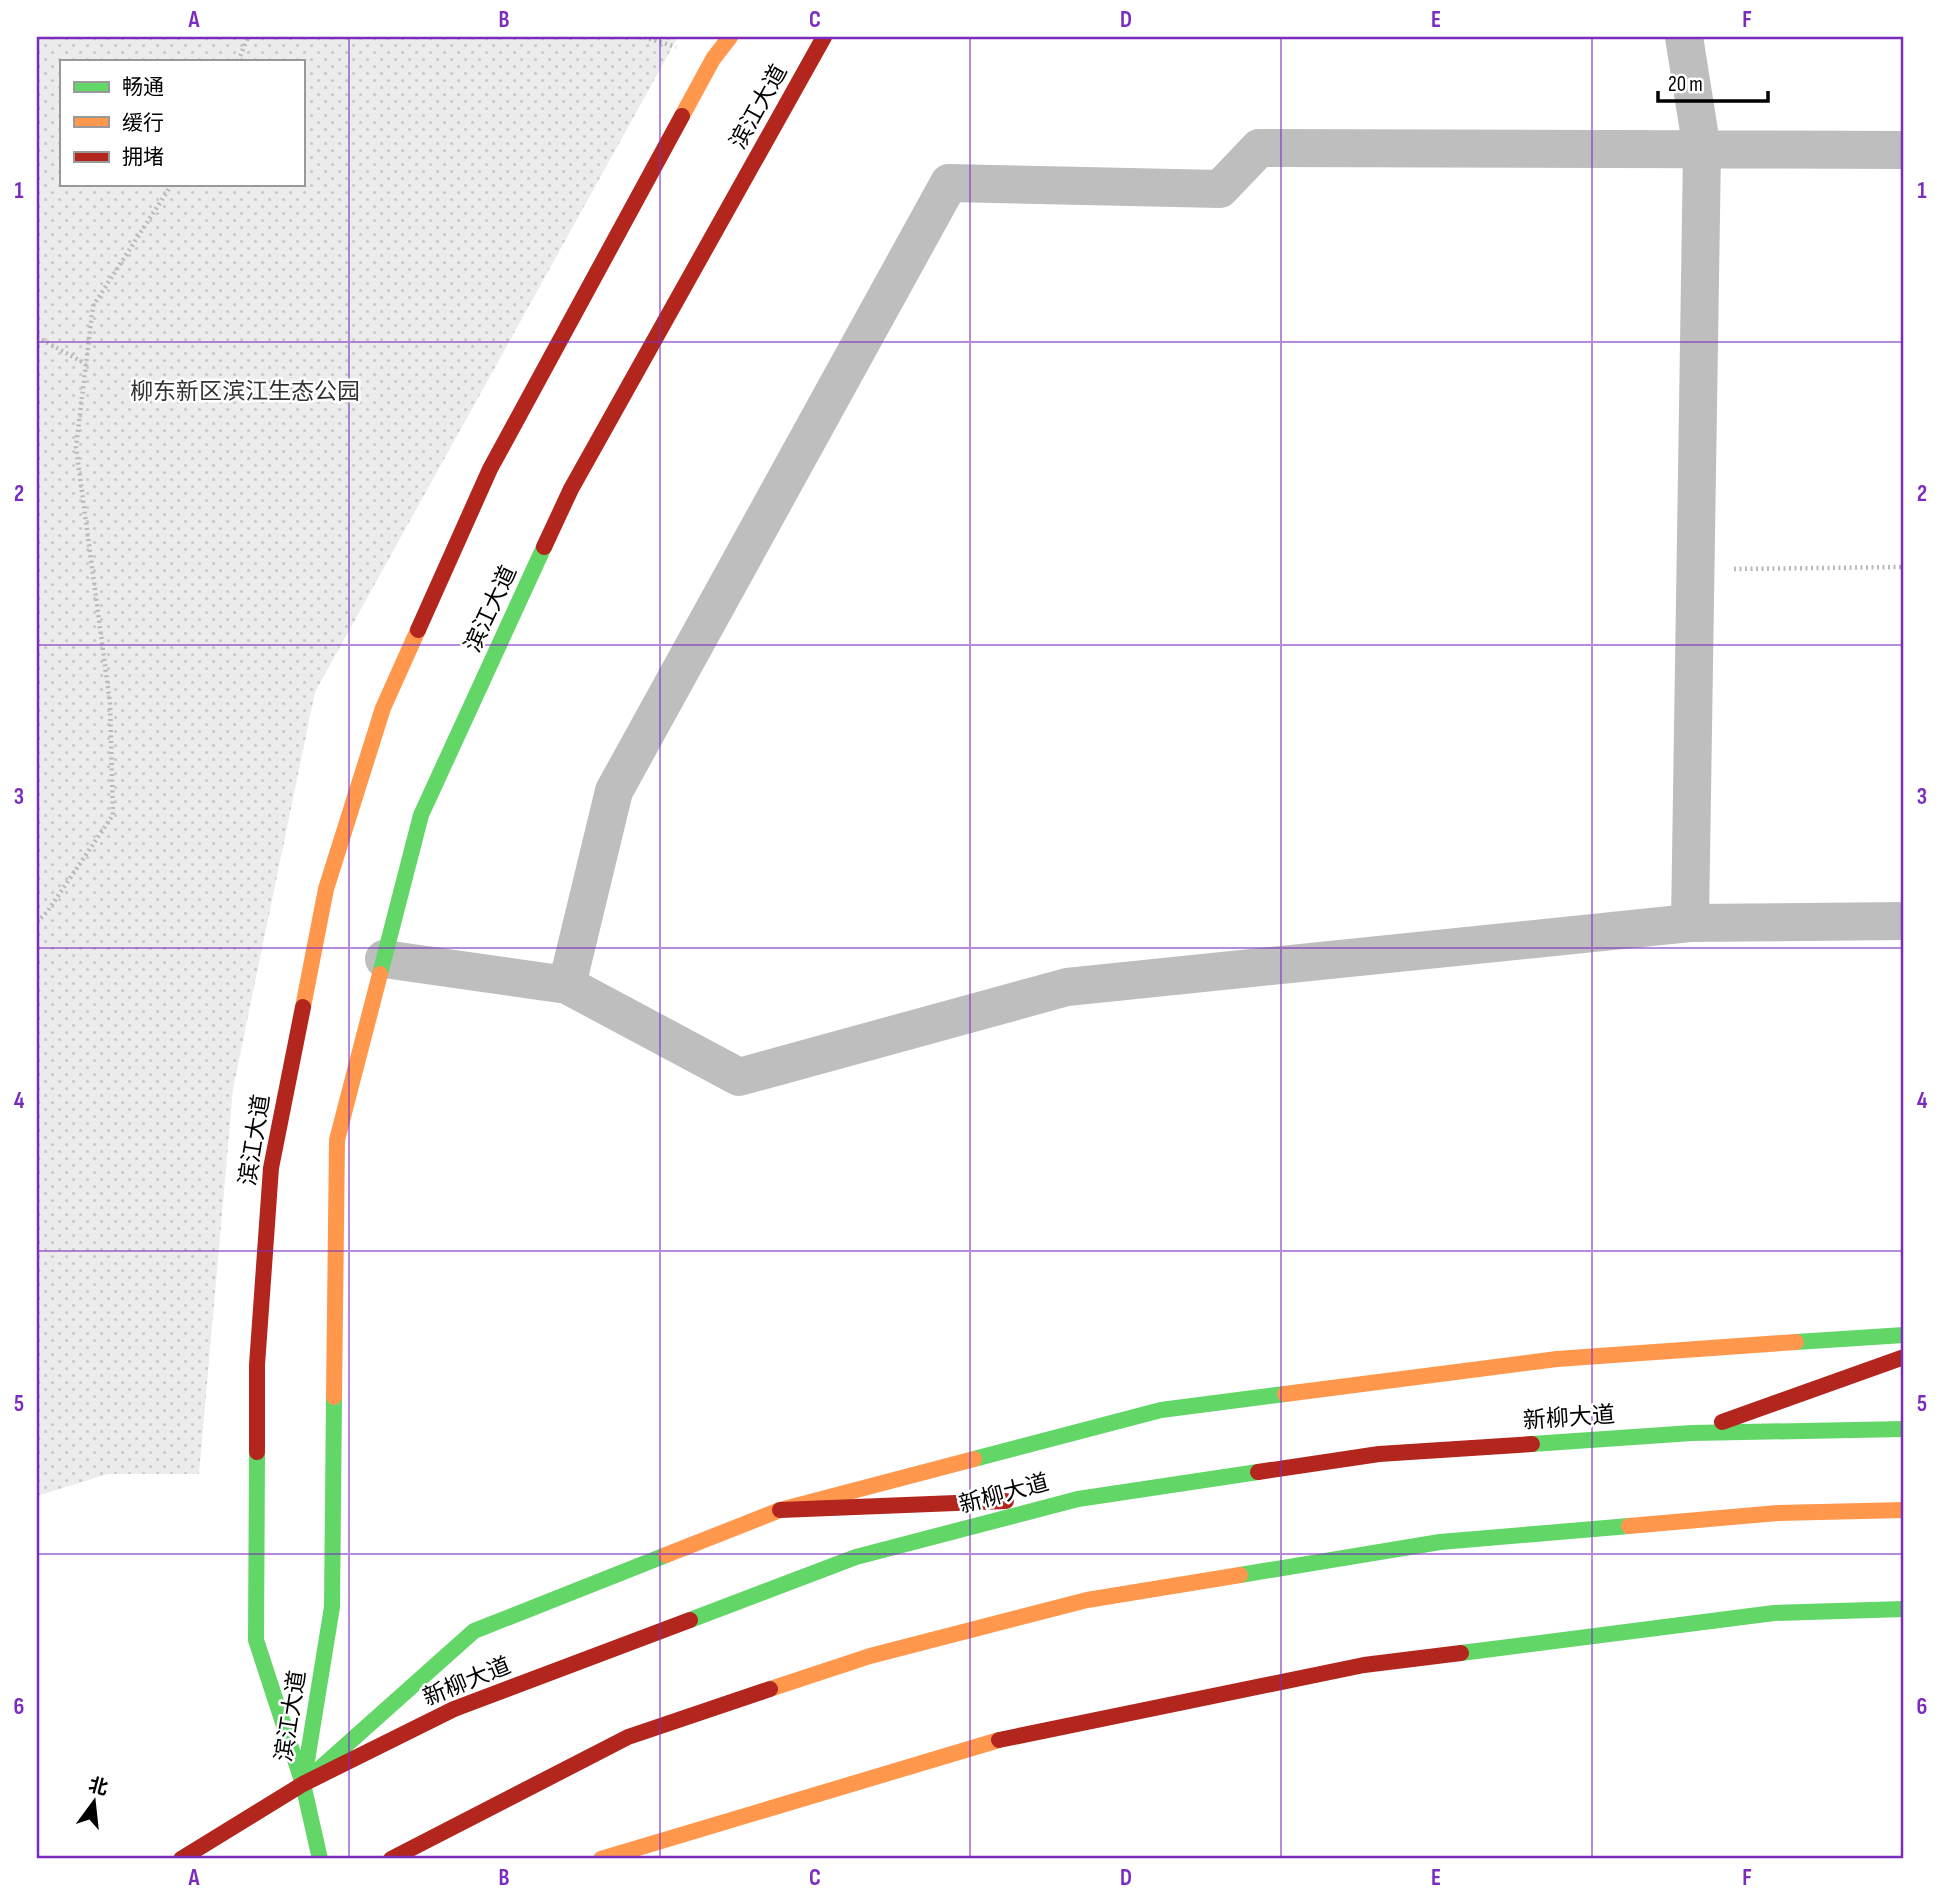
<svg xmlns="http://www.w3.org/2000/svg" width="1941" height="1896" viewBox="0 0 1941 1896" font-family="'Sofia Sans Condensed','Noto Sans SC',sans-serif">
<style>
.park{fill:url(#park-dots);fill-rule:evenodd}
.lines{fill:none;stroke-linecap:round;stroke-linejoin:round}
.path{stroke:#b9b9b9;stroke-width:4.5;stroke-dasharray:2 3.5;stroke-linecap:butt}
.street{stroke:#bebebe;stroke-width:38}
.fast{stroke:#63d668;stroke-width:16}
.slow{stroke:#ff974d;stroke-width:16}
.jam{stroke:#b3261e;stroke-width:16}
.grid{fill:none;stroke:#7b2cbf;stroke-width:2;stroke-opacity:0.55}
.labels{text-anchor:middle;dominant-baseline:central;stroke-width:5;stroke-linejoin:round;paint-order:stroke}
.street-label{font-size:23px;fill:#000;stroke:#fff}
.park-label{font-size:23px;fill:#333;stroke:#fff}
.neatline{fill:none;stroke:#7b2cbf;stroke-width:2.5}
.grid-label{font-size:23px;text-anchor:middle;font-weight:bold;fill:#7b2cbf}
</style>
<defs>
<pattern id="park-dots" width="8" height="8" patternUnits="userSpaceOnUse" patternTransform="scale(1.75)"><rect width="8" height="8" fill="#ececec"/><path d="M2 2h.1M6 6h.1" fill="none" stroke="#c9c9c9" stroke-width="1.8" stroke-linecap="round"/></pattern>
</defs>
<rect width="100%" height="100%" fill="#fff"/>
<path class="park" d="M37,37H678L315,692L233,1089L199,1474H108L37,1496ZM61,61H303V184H61Z"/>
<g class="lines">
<path class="path" d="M644,37L676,47
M238,61L248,37
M37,337L86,364
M1734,569L1904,567
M37,922L47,912L113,815L110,703L76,447L93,306L172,184"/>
<path class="street" d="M1684,37L1702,150L1690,923
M384,959L567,985L739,1077L1067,987L1690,923L1904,921
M567,985L614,791L949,183L1220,189L1259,148L1904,150"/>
<path class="fast" d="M380,974L421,815L544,547
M1796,1342L1904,1335
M1532,1444L1692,1433L1904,1429
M257,1452L256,1640L303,1784L320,1859
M974,1459L1161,1410L1285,1394
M1240,1575L1440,1542L1629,1526
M690,1620L856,1557L1078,1499L1258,1472
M1461,1653L1774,1613L1904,1609
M317,1771L474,1631L666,1555
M304,1779L332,1607L334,1397"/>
<path class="slow" d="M682,116L713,59L730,37
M303,1007L326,889L383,708L418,630
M1285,1394L1557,1359L1796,1342
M334,1397L337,1140L380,974
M1629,1526L1778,1513L1904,1510
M666,1555L780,1510L974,1459
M770,1689L870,1656L1087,1600L1240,1575
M601,1859L999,1740"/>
<path class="jam" d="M544,547L571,489L824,37
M418,630L490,469L682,116
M1722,1422L1904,1357
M257,1452V1365L271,1168L303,1007
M1258,1472L1379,1454L1532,1444
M780,1510L1006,1501
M999,1740L1364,1665L1461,1653
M181,1859L303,1784L454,1709L690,1620
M391,1859L628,1737L770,1689"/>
</g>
<path class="grid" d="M349,37V1859M660,37V1859M970,37V1859M1281,37V1859M1592,37V1859M37,342H1904M37,645H1904M37,948H1904M37,1251H1904M37,1554H1904"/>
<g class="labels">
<g class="street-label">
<text transform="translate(759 107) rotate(-61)">滨江大道</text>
<text transform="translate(491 609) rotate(-65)">滨江大道</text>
<text transform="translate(255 1140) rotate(-81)">滨江大道</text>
<text transform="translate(1569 1418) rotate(-4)">新柳大道</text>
<text transform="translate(1004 1494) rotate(-15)">新柳大道</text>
<text transform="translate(467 1682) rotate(-22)">新柳大道</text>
<text transform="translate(291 1716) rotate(-81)">滨江大道</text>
</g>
<g class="park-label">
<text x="245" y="392">柳东新区滨江生态公园</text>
</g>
</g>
<rect width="1941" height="1896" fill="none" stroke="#ffffff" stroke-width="77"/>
<rect x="60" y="60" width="245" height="126" fill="#ffffff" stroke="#999999" stroke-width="2"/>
<rect x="74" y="82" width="35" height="10" fill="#63d668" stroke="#999999" stroke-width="2"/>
<text x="122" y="94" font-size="21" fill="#000000">畅通</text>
<rect x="74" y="117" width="35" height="10" fill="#ff974d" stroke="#999999" stroke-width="2"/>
<text x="122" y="130" font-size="21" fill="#000000">缓行</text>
<rect x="74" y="152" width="35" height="10" fill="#b3261e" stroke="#999999" stroke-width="2"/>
<text x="122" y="164" font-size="21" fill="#000000">拥堵</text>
<g transform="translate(94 1802) rotate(15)" stroke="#ffffff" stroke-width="5" paint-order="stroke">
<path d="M0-5L12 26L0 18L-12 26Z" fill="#000000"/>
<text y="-10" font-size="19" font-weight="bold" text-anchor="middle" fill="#000000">北</text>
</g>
<path d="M1658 91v10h110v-10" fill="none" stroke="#000000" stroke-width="3.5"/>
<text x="1668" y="91" font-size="21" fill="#000000" stroke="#ffffff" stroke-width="5" paint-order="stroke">20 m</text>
<rect x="38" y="38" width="1864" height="1819" class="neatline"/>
<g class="grid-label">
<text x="194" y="27">A</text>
<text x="504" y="27">B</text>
<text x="815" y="27">C</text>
<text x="1126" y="27">D</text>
<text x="1436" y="27">E</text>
<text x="1747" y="27">F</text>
<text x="19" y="198">1</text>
<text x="1922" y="198">1</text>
<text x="19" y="501">2</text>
<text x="1922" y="501">2</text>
<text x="19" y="804">3</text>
<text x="1922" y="804">3</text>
<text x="19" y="1108">4</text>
<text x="1922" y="1108">4</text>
<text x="19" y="1411">5</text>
<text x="1922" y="1411">5</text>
<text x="19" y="1714">6</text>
<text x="1922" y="1714">6</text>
<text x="194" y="1885">A</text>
<text x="504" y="1885">B</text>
<text x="815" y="1885">C</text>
<text x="1126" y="1885">D</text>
<text x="1436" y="1885">E</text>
<text x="1747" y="1885">F</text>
</g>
</svg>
